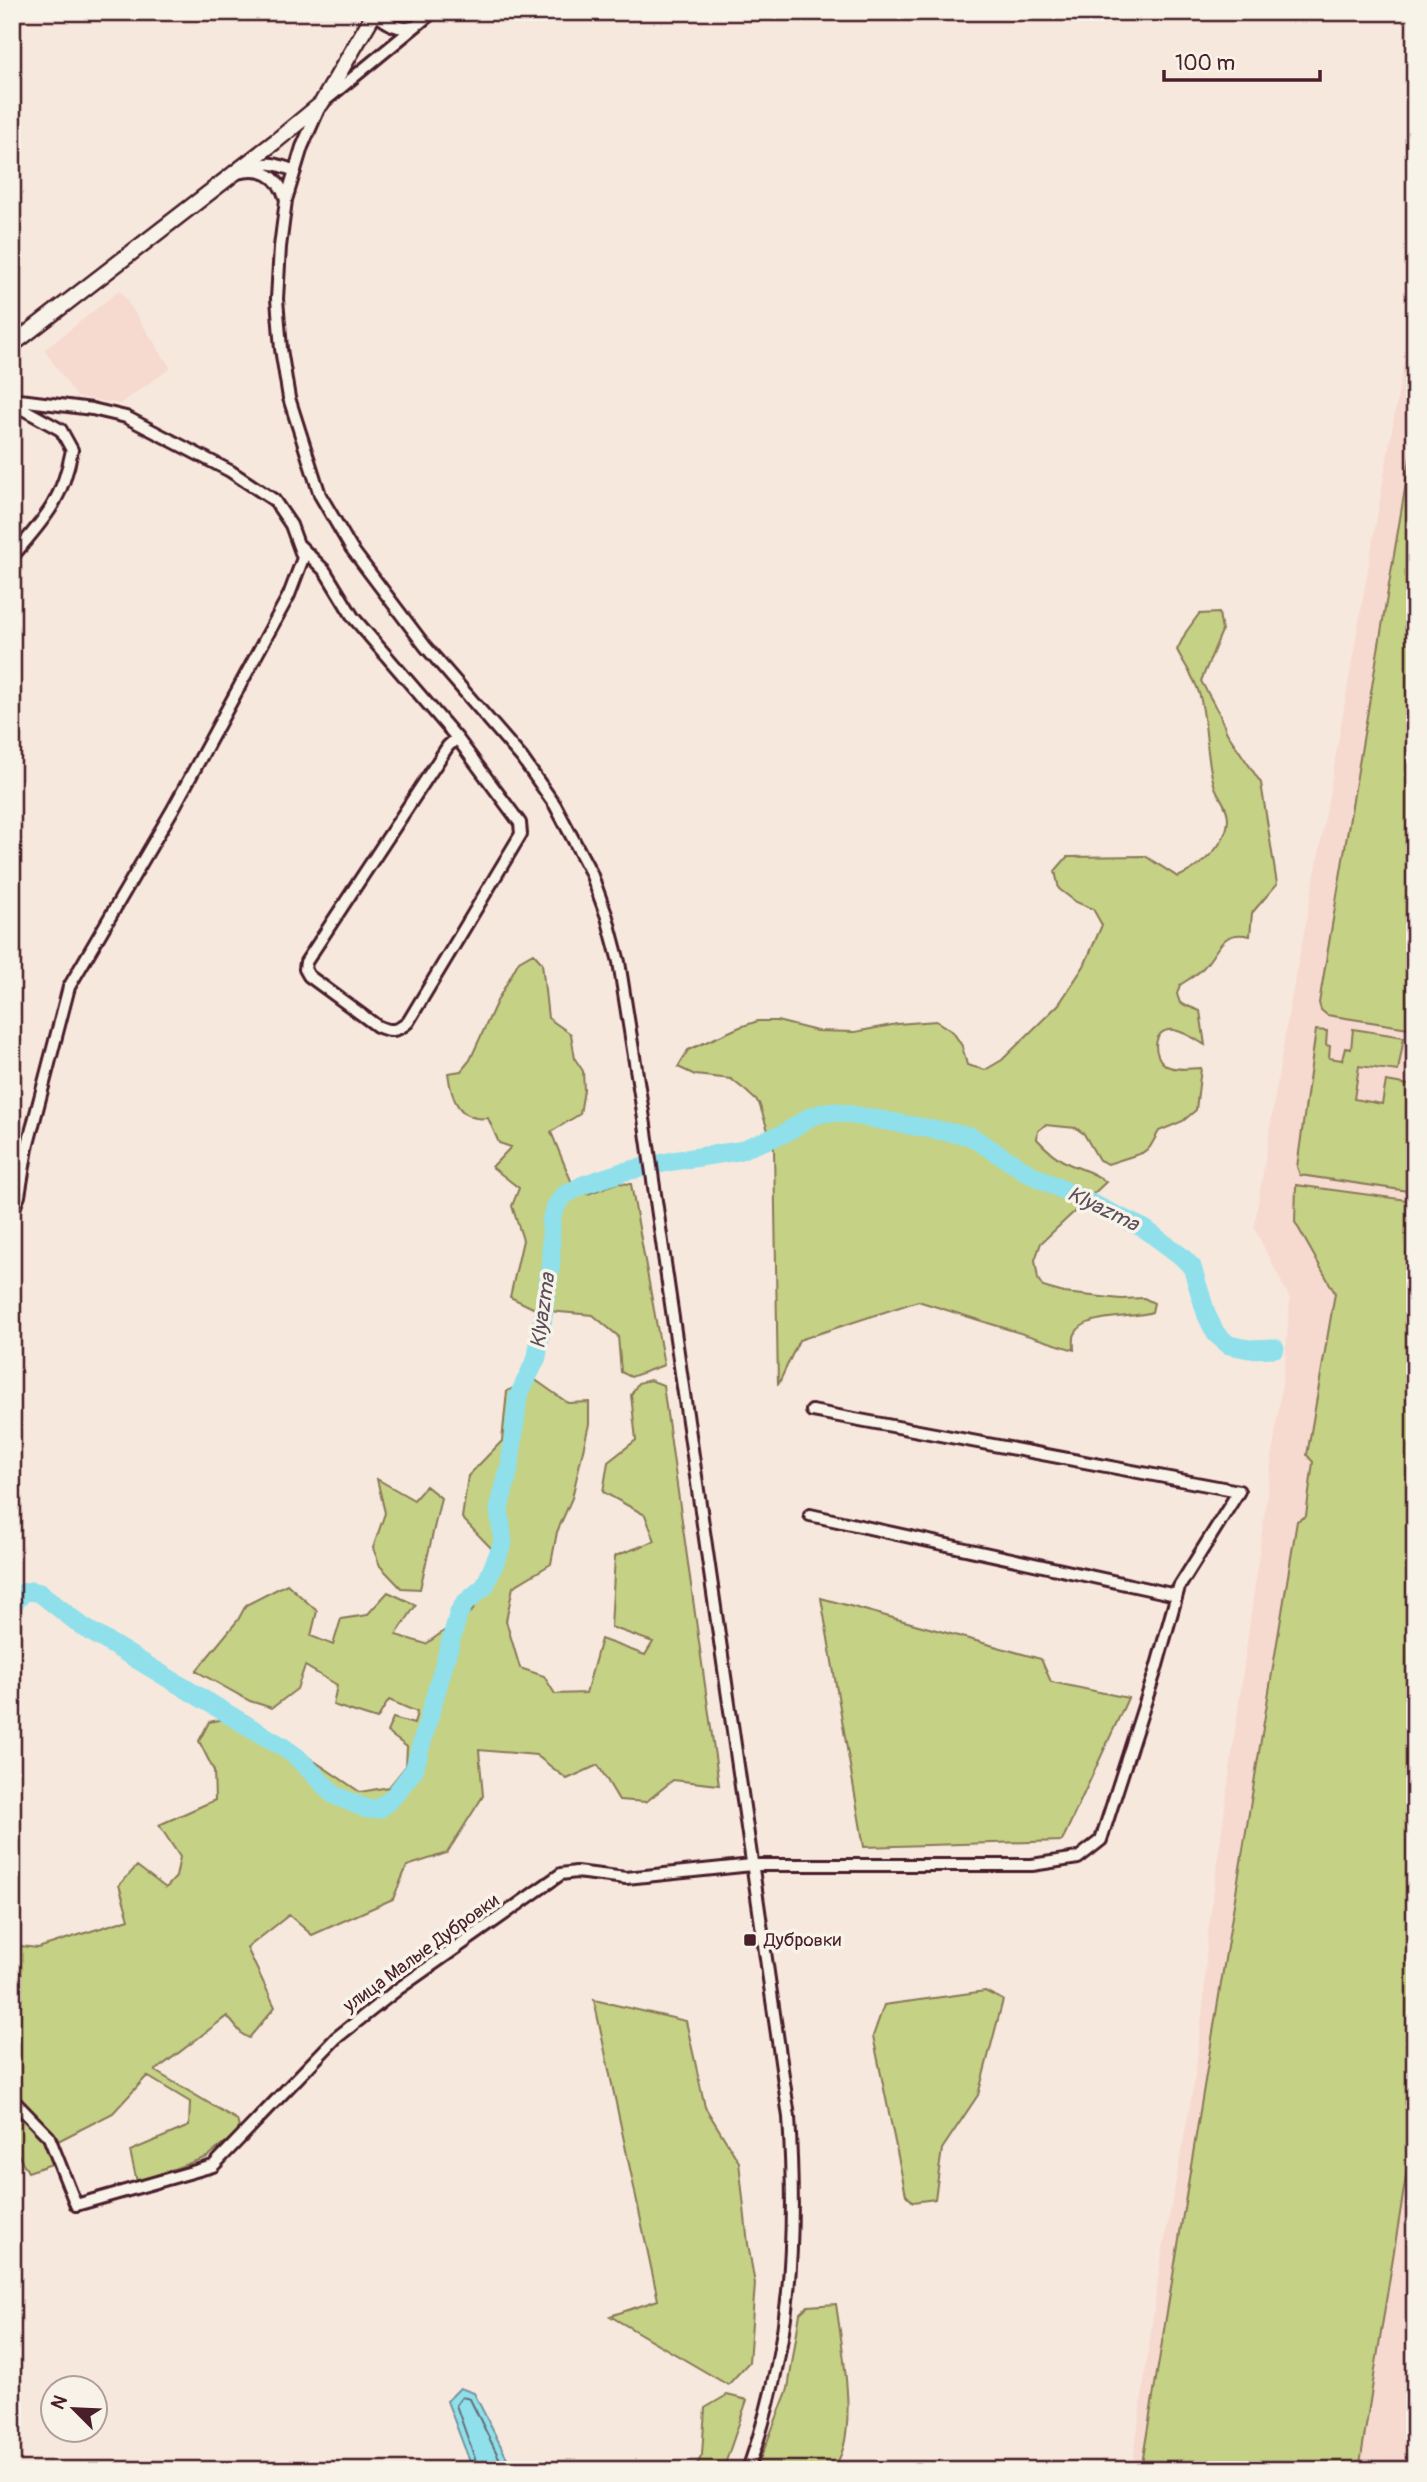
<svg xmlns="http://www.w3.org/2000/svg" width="1427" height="2482" viewBox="0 0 1427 2482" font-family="Pangolin,sans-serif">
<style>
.built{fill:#f6dad0}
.green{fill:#c5d185;stroke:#887858;stroke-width:2}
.water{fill:#8fe0ea;stroke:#73939e;stroke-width:2}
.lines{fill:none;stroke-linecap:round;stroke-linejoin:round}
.shore{stroke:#666c77;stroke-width:2}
.river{stroke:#8fe0ea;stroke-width:19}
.street-casing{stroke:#4a1f2b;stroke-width:16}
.secondary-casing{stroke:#4a1f2b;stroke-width:19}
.street{stroke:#f7f3e8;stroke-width:10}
.secondary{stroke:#f7f3e8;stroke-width:14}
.poi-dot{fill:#4a1f2b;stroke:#f7f3e8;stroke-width:2.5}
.labels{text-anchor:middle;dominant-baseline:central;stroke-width:7;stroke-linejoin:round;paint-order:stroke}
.poi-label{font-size:19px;fill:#4a1f2b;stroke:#f7f3e8;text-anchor:start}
.street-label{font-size:19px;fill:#4a1f2b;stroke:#f7f3e8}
.water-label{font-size:21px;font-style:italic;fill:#5b4f5b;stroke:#f7f3e8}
</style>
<rect width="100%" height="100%" fill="#f7e8dd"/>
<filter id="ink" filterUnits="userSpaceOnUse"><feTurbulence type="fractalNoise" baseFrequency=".0143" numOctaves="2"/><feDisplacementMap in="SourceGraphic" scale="14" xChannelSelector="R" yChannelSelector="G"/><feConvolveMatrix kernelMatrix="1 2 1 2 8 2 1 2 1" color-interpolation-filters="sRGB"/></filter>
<g filter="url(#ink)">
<path class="built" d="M120,290L171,368L120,404L77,397L44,350Z
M1415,318V2470H1132L1160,2265L1194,2083L1204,1997L1207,1940L1285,1360L1290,1299L1254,1228L1287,1021L1318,858L1408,337Z"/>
<path class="green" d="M1415,429V1029L1327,1015L1321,1010L1319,1003Z
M1219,613L1222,631L1201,681L1219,713L1227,733L1261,783L1277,884L1252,913L1250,936C1221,929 1219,951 1203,968C1197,975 1187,980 1180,985L1177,994L1180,1003L1200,1011L1205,1045C1195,1039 1185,1032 1174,1030C1152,1027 1151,1057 1167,1066C1177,1071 1190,1068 1201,1068L1196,1110L1183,1121L1159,1131L1150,1147L1142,1153L1108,1164L1099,1160L1084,1134L1076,1128L1045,1125L1038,1131L1037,1139C1046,1149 1056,1158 1069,1164C1083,1170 1094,1172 1106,1182L1041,1243L1035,1260L1038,1279L1043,1287L1064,1293L1121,1299L1144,1298L1154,1303L1152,1312C1134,1319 1084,1313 1075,1334C1073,1338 1074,1345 1074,1350L918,1301L799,1340L778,1385L774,1149L759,1103L746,1091L731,1079L695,1075L678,1067L688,1050L740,1027L758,1021H777L817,1031L855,1032L897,1024L936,1021L953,1032L962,1046L967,1065L985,1070L1002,1060L1059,1004L1084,966L1102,925L1093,909L1076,902L1059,889L1055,871L1067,857L1145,856L1178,877C1200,867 1227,846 1228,819C1228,805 1217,796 1214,784C1205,755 1208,722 1199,693C1195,679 1184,664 1177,650L1186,632L1199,614Z
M533,953L542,963L548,1018L571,1034L575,1059L583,1071L584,1090L580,1114L551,1132L574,1188L588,1194L617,1183L631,1184L664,1365L631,1377L621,1372L618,1336L593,1315L537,1310L510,1297L523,1240L512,1206L519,1188L492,1167L511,1147L499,1143L488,1118C459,1122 451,1098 448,1073L461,1071L470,1060L497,1001L519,961Z
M1353,1029L1404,1037L1398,1071L1359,1066L1354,1099L1382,1104L1386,1081L1415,1086V1192L1300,1175L1297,1167L1316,1030L1327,1031L1326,1045L1330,1046L1329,1058L1342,1060L1345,1048L1351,1049Z
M1296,1185L1415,1201V2120L1359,2470H1141L1297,1521L1306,1516L1313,1462L1307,1455L1335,1293L1295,1222Z
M534,1379L568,1403L589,1402V1424L572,1498L557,1532L551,1564L513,1587L506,1621L520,1668L544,1676L555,1694L586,1693L601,1639L645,1655L653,1642L611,1627L615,1556L655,1541L645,1515L603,1492L608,1462L636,1440L631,1395L638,1383L650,1380L663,1385L719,1785L673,1780L646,1802L619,1800L598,1765L567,1779L536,1755L479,1750L483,1796L447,1853L407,1866L393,1899L312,1935L289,1915L247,1948L275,2007L249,2038L242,2034L227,2016L155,2071L237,2120L240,2131L207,2157L137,2182L130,2151L189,2126L190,2102L147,2076L113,2113L58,2141L52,2164L28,2172L12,2144V1945L38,1948L129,1919L119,1885L137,1866L166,1888L176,1877L180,1857L159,1825L215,1800L214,1771L199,1741L209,1722L246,1715L360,1792L389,1787L406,1766L407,1747L387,1732L393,1718L414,1724L417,1712L389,1700L377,1719L333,1705L337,1685L305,1666L297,1689L272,1708L250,1701L196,1671L238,1620L246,1605L287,1584L317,1611L311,1636L333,1645L341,1619L367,1615L388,1592L416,1605L396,1635L426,1644L473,1610L494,1551L462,1518L468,1476L502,1441L507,1391Z
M377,1479L414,1500L426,1486L441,1498L420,1589L401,1588L380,1566L373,1548L385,1513Z
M821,1598L1041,1659L1051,1682L1128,1698L1062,1841L864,1847Z
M985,1991L1003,2000L978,2095L942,2149L935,2199L913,2202L906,2195L873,2036L884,2005Z
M594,2000L686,2021L705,2107L739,2162L748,2244L755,2284L749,2362L728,2385L610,2316L658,2300Z
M836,2304C841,2342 862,2442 831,2470H756L788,2389L800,2313L808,2306Z
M727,2395L747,2400L723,2470H694L702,2455L705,2408Z"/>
<path class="water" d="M460,2388L474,2393L513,2470H473L447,2401Z"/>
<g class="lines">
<path class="shore" d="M479,2470L456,2405L462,2397L470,2399L505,2470"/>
<path class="river" d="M12,1605L23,1593L31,1591L40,1593L83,1627L283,1747L297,1757L334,1795L367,1809H379L394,1796L414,1770L459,1612L465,1603L485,1586L503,1543L499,1509L510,1465L518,1397L537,1357L551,1263V1220L556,1206L563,1196L583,1185L622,1172L673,1161L738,1151L785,1133L808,1118L822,1113L836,1112L970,1136L1030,1174L1145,1229L1181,1256L1192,1267L1207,1316L1216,1334L1229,1345L1249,1349L1275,1348"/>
<g class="street-casing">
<path id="street" d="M433,12L321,104L302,147L286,200L280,247L277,299L281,349L289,398L320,495L351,548L425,646L522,758L555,805L591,873L607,917L619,962L645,1125L789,2117C797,2245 791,2347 748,2470
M374,13C386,22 398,31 412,27
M251,169C269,160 277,164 295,171
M237,173C261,167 278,174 286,200
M12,399L92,409L126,417L230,471L274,500L291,525L303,558L289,595L173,809L69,987L27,1148L19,1196L12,1213
M12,403L61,430L72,450C62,502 45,518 12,557
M300,546L325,571L353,617L457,738L520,823L521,834L408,1022C397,1032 390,1032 377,1026L309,976L305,969L306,962L448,746L457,738
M810,1515L1176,1595
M12,2099L49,2137L76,2205L213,2166L336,2038L398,1989L561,1874L576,1872L626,1878L752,1865H1032L1078,1858L1101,1840L1156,1669L1179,1587L1239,1491L812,1411"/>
</g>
<g class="secondary-casing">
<path id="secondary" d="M12,345L276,141L321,104L375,12"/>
</g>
<use href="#street" class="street"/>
<use href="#secondary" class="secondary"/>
</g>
</g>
<rect class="poi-dot" x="743" y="1933" width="14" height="14" rx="3.5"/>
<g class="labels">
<g class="poi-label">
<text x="764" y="1940">Дубровки</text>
</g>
<g class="street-label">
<text transform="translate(421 1953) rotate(-36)">улица Малые Дубровки</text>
</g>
<g class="water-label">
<text transform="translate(1103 1209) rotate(26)">Klyazma</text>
<text transform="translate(543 1311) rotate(-82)">Klyazma</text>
</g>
</g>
<rect width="1427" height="2482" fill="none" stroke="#f7f3e8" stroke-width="42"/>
<rect x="21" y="21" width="1385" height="2440" fill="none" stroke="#4a1f2b" stroke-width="2.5" filter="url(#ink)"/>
<g transform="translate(74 2409) rotate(294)"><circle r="33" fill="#f7f3e8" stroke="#b29e9c" stroke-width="2"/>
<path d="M0-5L12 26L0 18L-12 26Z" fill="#4a1f2b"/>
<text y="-10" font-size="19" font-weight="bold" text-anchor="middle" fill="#4a1f2b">N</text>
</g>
<path d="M1164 70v10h156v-10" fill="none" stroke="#4a1f2b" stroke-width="3.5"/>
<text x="1175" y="70" font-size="21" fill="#4a1f2b" stroke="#f7f3e8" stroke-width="5" paint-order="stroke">100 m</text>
</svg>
